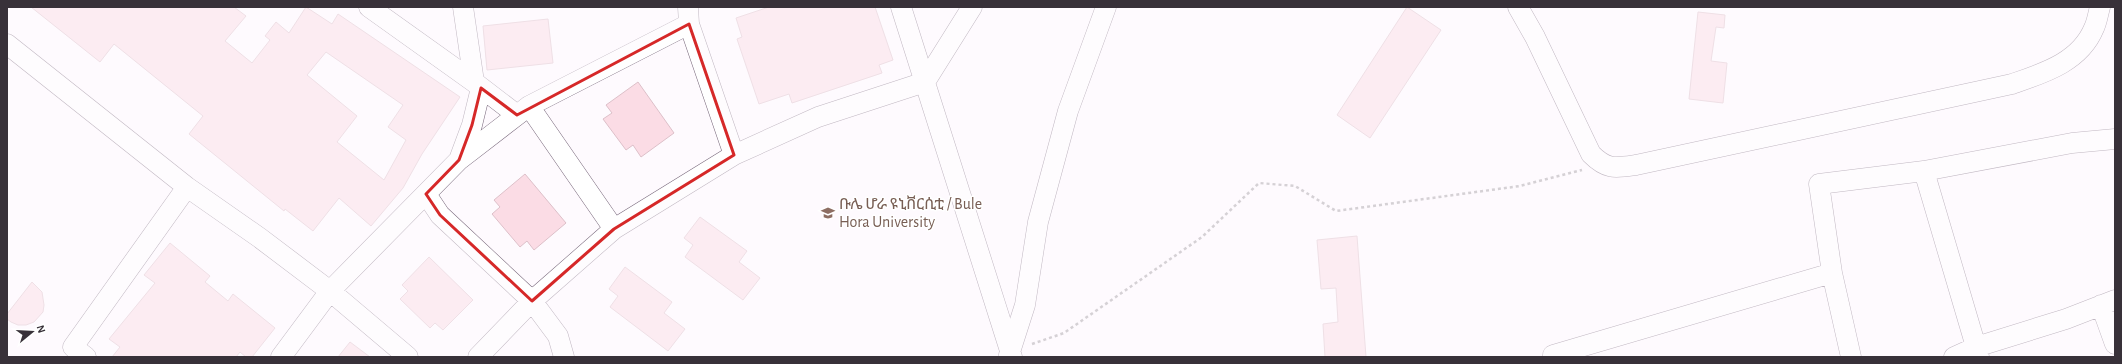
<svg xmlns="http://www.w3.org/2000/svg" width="2122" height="364" viewBox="0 0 2122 364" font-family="'Alegreya Sans','Noto Sans Ethiopic',sans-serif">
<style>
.building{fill:#fbdce5;stroke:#ddc0c9;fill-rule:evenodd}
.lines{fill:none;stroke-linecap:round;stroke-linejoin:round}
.minor-casing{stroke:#78687b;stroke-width:21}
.path{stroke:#a59fa5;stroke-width:2.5;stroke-dasharray:3 3;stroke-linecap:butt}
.minor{stroke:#fff;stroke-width:20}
.marked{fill:none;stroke:#d62828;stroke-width:3;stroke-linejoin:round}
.labels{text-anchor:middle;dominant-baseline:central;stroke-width:3;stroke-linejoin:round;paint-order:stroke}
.education-label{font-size:16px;fill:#785e54;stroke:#fff;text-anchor:start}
</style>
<rect width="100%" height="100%" fill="#fefafe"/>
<path class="building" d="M31,7H234L246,16L225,41L252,63L270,40L265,36L276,22L289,33L306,7L332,24L338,14L460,97L422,154L403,188L371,226L339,198L313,231L285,209L284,211L189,134L203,116L114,44L100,62ZM326,52L403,105L388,127L406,140L384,180L337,142L357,116L307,75Z
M769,7H875L893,60L879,65L882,73L792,103L789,94L759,104L737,39L742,37L736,18Z
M1407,7L1441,30L1370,138L1337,115Z
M1698,12L1725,15L1724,28L1716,27L1711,61L1727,63L1723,103L1689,99Z
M548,19L553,63L487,70L483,26Z
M638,82L674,133L641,157L633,145L626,150L603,119L612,113L606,105Z
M525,174L566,223L534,250L527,241L520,247L492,214L500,207L494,200Z
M700,217L747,251L739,262L760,278L743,300L685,257L693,245L684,238Z
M1357,236L1366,357H1325L1323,324L1338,322L1336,288L1321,289L1317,240Z
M170,243L210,276L205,282L228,301L233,294L275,328L252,357H246L240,352L236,357H112L120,347L109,339L155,283L144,275Z
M429,257L473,300L443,330L435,323L430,328L400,299L408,291L402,285Z
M625,267L672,302L664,313L685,329L668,351L610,307L618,296L609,289Z
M32,282L42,292L44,305L43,312L34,322L26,325H18L11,322L7,319V314Z
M350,342L370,357H338Z"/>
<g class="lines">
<g class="minor-casing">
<path id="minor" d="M369,7L474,82
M463,7L474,82L517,115
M688,7L689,24L734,155
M901,7L1012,357
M1518,7L1535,37L1591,154C1607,170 1615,168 1636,165L2012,84C2044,73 2080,62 2094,28C2097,22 2098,14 2100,7
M7,44L187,187L260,238L330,291L408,357
M529,106L614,229
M459,160L472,125L481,88
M1924,171L1979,357
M426,194L440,215L532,301L558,336L564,357
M1832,273L1819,184L1924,171L2072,143L2115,139
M2101,305L2115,344
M1009,355L1025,305L1038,222L1068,111L1106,7
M86,357L73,347L187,187
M281,357L330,291L459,160L529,106L689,24
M478,357L532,301L614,229L734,155L818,117L925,82L972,7
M1553,357V355L1832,273L1851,357
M1954,357L1976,347L2066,319L2115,300"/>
</g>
<path class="path" d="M1032,344L1064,333L1202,237L1259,183L1295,186L1336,211L1520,186L1582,170"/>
<use href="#minor" class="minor"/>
</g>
<path d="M0 0H2122V364H0ZM689,24L734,155L614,229L532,301L440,215L426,194L459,160L472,125L481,88L517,115Z" fill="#fefafe" fill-opacity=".55" fill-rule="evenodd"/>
<path class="marked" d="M689,24L734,155L614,229L532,301L440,215L426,194L459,160L472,125L481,88L517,115Z"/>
<defs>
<g id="university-bare" transform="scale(1.08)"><path d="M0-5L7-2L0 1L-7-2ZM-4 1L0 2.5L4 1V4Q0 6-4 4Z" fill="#8d6e63" stroke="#fff" stroke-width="2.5" paint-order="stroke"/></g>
</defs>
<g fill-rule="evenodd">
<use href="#university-bare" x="828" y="213"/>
</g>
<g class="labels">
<g class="education-label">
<text x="839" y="204">ቡሌ ሆራ ዩኒቨርሲቲ / Bule<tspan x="839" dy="18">Hora University</tspan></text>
</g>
</g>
<rect width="2122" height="364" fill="none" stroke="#383139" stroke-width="16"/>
<g transform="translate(32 332) rotate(72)" stroke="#ffffff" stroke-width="3" paint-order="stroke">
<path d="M0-3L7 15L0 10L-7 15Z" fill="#383139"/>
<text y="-6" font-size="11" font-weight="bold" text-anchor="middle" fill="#383139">N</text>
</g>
</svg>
